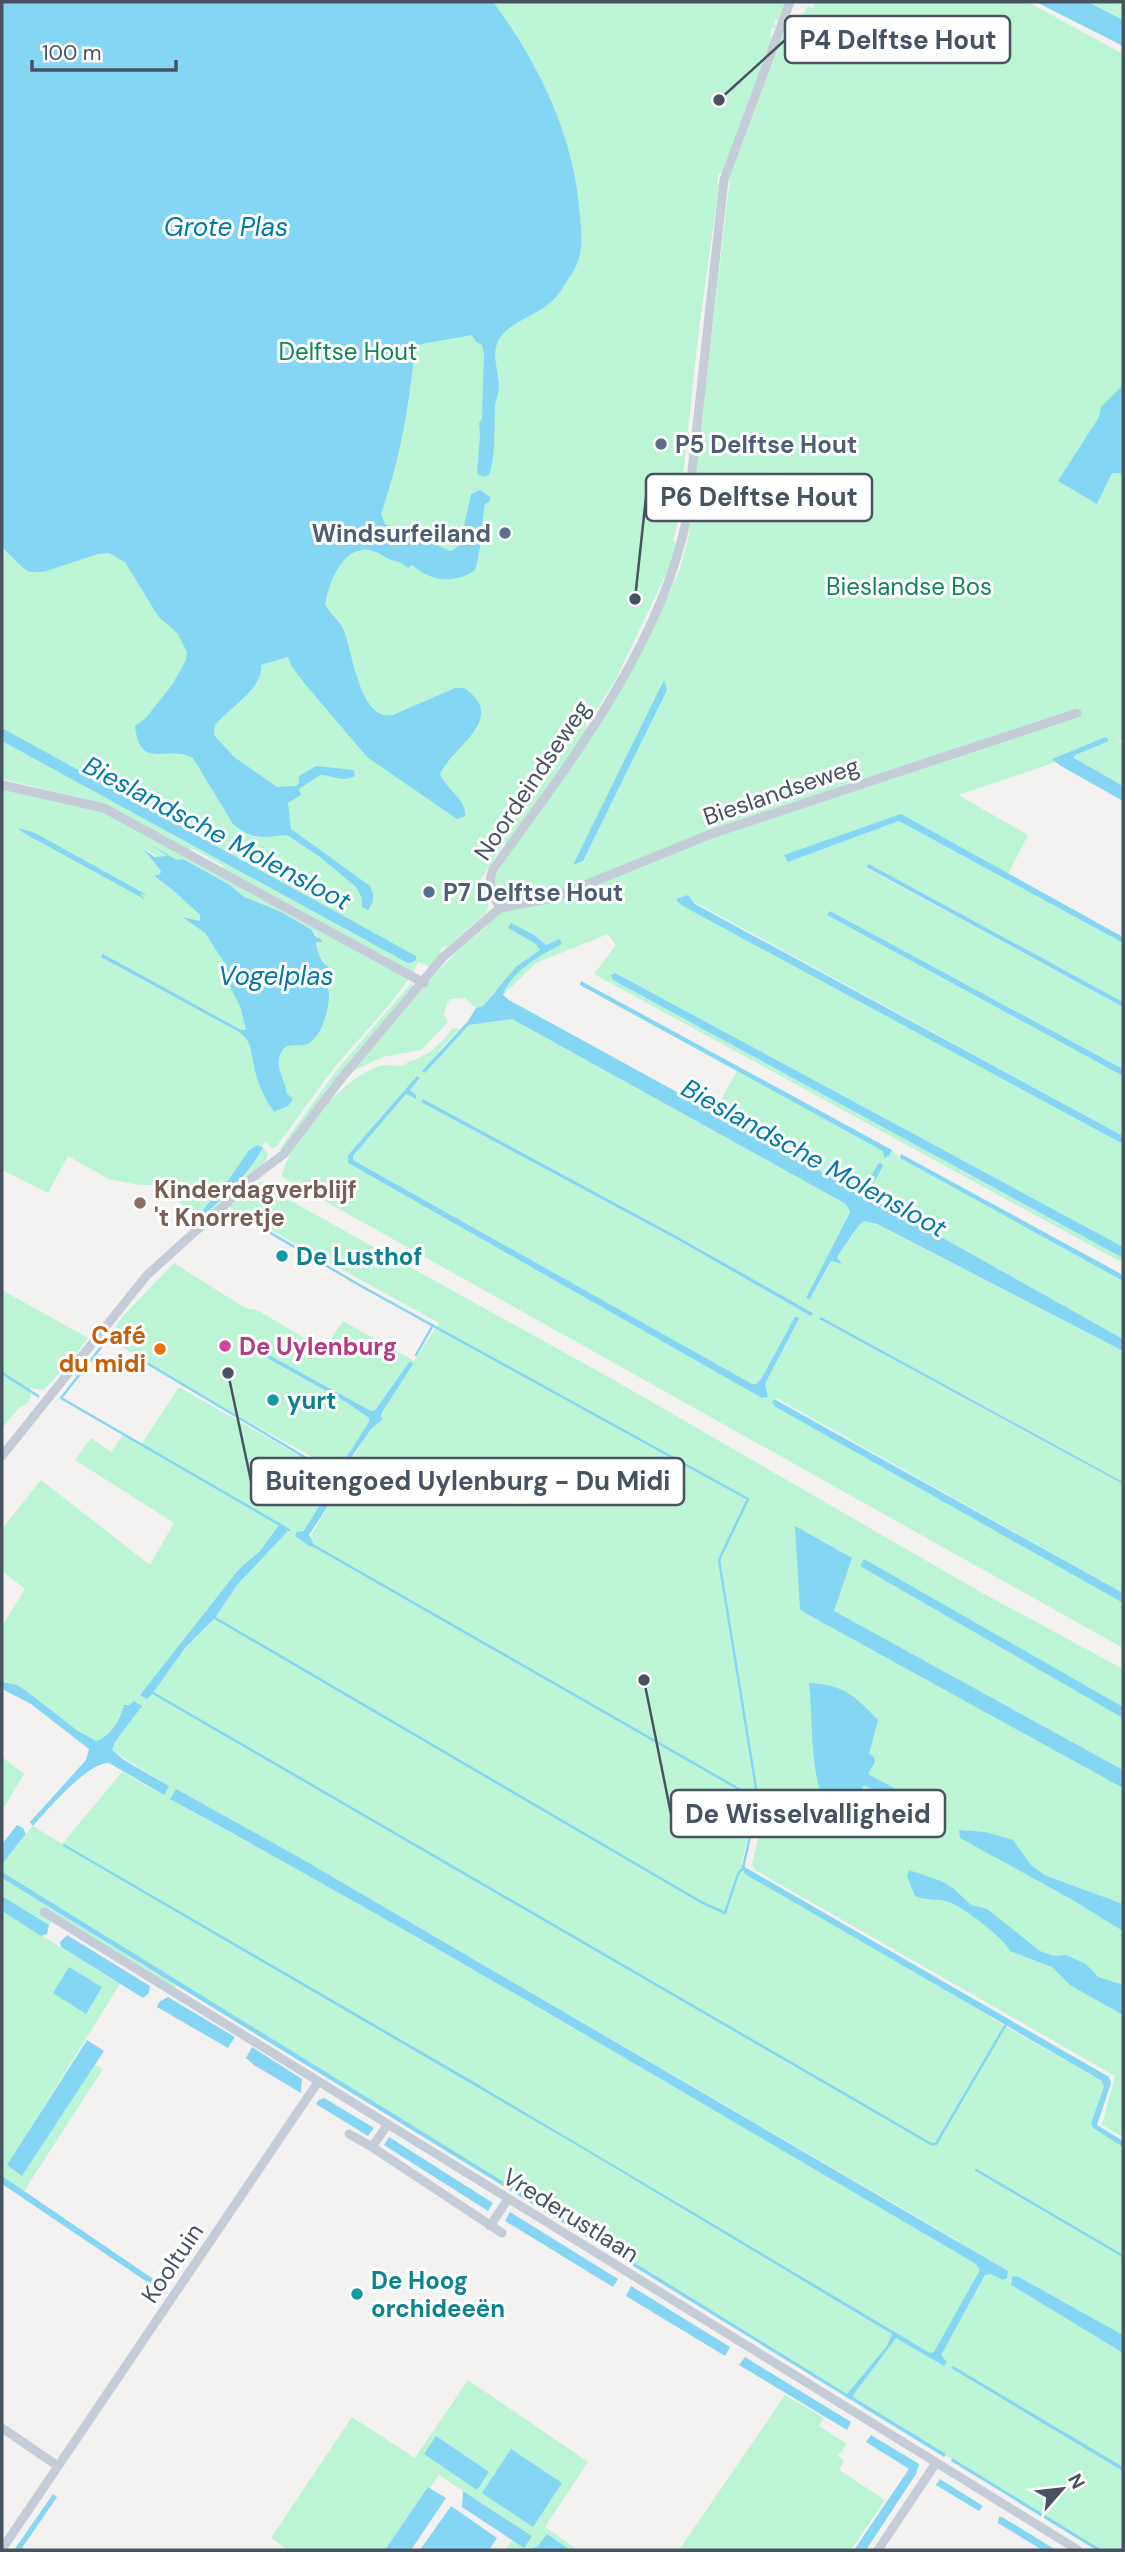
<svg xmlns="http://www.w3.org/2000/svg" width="1125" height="2552" viewBox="0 0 1125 2552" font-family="'DM Sans',sans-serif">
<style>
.green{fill:#bcf4d6;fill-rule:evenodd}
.water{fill:#85d6f5}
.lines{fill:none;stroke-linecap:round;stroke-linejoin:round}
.stream{stroke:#85d6f5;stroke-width:2.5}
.minor{stroke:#c4ccd7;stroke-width:9}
.service-dot{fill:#5c6f8a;stroke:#fff;stroke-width:2.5}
.education-dot{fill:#8d6e63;stroke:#fff;stroke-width:2.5}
.culture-dot{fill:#0f9aa8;stroke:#fff;stroke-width:2.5}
.hotel-dot{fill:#d1479c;stroke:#fff;stroke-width:2.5}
.food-dot{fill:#e8710a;stroke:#fff;stroke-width:2.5}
.labels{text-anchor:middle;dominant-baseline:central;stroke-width:6;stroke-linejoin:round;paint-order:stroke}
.park-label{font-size:24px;fill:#0e8653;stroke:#fff}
.service-label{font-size:24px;font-weight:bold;fill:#4e5e75;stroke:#fff;text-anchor:start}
.street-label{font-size:24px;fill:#475361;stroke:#fff}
.education-label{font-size:24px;font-weight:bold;fill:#785e54;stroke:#fff;text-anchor:start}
.culture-label{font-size:24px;font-weight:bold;fill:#0d838f;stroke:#fff;text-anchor:start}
.food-label{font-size:24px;font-weight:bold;fill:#c56008;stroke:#fff;text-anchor:end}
.hotel-label{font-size:24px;font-weight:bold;fill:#b23c85;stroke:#fff;text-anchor:start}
.water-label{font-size:26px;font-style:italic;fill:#027aa9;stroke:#fff}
.leader{fill:none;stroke:#475361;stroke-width:2.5}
.callout-dot{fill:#475361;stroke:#fff;stroke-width:2.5}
.callout{fill:#fff;stroke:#475361;stroke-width:2.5}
.callout-label{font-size:26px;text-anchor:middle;font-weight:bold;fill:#475361}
</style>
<rect width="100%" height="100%" fill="#f4f1f1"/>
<path class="green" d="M2,2H786L780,19L775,20L774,23L777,27L772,28L770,35L772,40L723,173L719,174L717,181L719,185L699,329L678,522L673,540L676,545L669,568L615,681L591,718L589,717L585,721L587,730L509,843H504L479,882C486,893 492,900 486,913L447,947H443L432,968L418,962L414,972L409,971L223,868L222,865L193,849L189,850L104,804L2,779Z
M816,2H1028L1123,54V739L1118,741L1123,744V786L1078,762L1074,756L958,795L1028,835L1008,874L902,815L788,862L899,821L1123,943V1002L869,864L866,868L1123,1007V1069L830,911L827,915L1123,1076V1136L691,900L680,904L1123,1144V1247L915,1136L613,980L1123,1258V1263L594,974L616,945L608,934L536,963L504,994L496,989L483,1006L476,1008L465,998L451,999L447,1003L444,1015L448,1022L421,1050L382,1057L351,1072L437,972L462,947L486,927L503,899C493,895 495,883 495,873L650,634L679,571L688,540L730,177L783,34L798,38L801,32L792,26L798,22L808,6L813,8Z
M1088,2H1115L1123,6V20Z
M2,789L102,810L409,979L389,1005L333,1069L276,1147L272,1148L265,1142L262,1146L268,1154L265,1162L204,1219L203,1217L198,1222L163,1185H140L109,1179L68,1156L48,1193L2,1170ZM155,849L177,860L183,859L230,885L244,897L312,930L322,942H316L315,950C318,955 323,958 325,963C332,982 330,1033 308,1043C301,1047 288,1042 283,1049C273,1062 283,1090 293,1099L286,1107L274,1112C268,1103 262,1093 259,1082C253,1064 255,1045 239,1032L102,958L241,1030H246L240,1006L230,987L225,964L205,933L184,919L200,921V915L174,891L154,877L160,874L161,871L144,851H149L158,858L168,857ZM258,1145L263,1148C250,1174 226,1198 203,1216L200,1212L229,1179L249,1150Z
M412,982L413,987L407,997L339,1074L283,1149L279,1150L336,1071Z
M512,1019L846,1204L850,1211L807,1298L810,1299L832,1261L850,1240L859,1224L864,1221L876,1224L1123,1351V1482L821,1317L819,1319L1123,1484V1593L778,1399H774L773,1404L1123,1603V1648L282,1177C288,1141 343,1077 380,1066C387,1064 394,1066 401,1066C405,1065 408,1062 411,1061C430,1055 441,1043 453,1028L460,1029L442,1047L425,1073L469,1025ZM417,1076L420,1079L409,1090L413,1099L406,1094L353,1156V1160L751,1384H756L761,1379L797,1316L799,1320L765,1384L764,1399L348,1163V1155ZM423,1099L680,1238L813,1313L802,1311L678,1240L422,1102Z
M737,1071L884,1151L883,1157L889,1156L892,1150L900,1158L1123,1281V1339L870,1197L868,1194L883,1166L862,1193L714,1112Z
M264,1182L271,1190L612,1379L977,1590L1123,1669V2137L1102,2125L1115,2076L755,1870L752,1864L760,1831L759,1800L754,1797L756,1803L741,1865L1005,2026L1102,2081L1104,2087L1091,2123L1093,2128L1123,2147V2335L1017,2276L1010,2281L1011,2285L1123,2353V2550H1099L2,1873V1864L33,1826L62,1844L122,1772L163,1795L169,1786L111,1750L135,1702L129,1705H124C120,1720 111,1736 96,1741L78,1731L25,1690L17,1685L2,1682V1626L25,1589L2,1571V1529L41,1480L150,1565L174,1523L75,1460L91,1438L111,1452L123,1435L141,1445L179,1387L333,1475V1483L303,1536L308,1540L345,1479L346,1469L410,1362L374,1410L371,1411L257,1349L258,1353L346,1402L369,1418V1422C359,1437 349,1458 334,1469L180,1384L114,1342L111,1333L124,1315L174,1263L245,1308L257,1310L321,1348L325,1347L343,1321L414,1361L439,1323L229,1207L253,1183ZM278,1526L288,1531L237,1585L210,1624L185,1648L153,1693L141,1694L239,1569L260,1551ZM170,1799L302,1859L955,2239L1008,2275L1003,2280L990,2274L985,2275L940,2355L944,2366L929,2357L930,2353H934L981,2270L976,2264C708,2108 443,1948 170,1799Z
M2,1290L88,1338L67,1366L43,1390L30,1388L31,1396L28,1403L19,1408L2,1428Z
M2,1757L24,1774L2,1811Z
M2,1878L176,1985L174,1989L52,1921L49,1925L2,1896Z
M2,1911L120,1984L8,2164L22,2176L95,2065L103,2069L24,2191L2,2176Z
M468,2380L588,2462L545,2527L578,2550H505L512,2540L524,2548L531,2535L439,2475L385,2550H288L271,2538L352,2417L415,2458Z
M785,2395L824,2418L819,2426L847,2444L838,2456L844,2461L839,2470L885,2500L851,2550H679Z"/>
<path class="water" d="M2,2H493C539,63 575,138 580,216C581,229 583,244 579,258C577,267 569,278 564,286C560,293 553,301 546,306C532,317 503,325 497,344C492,357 499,373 499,387C499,394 495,400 495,407C494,427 496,457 489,475L483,477L477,473L480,436L479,423L482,419L484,353L482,345L476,342L472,335L421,344L415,349C408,410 401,456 381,514L385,524L451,551L460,545L471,494L480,490L490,497V501L485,504C481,526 482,548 475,570C454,585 430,581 412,565L408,568C402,562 397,562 389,559C382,556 377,551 369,550C342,546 329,583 325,605C330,614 341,622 344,631C353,653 360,722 393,715L455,688H464C509,718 453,746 440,774C446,789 467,800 465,816L457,819L367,757L305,684L292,667L288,657L261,665C264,688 230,707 215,725L214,735L234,757L277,787L296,786L299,783V776L316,766L354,770L355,776C342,783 333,775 320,775L299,789L301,795L288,803L291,829L370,886C375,895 374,902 368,910L362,907V898L356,887L320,857L287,835C262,837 254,841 233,824L193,758C168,744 140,772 135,726L145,719L172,685L186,660L187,652L178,634L158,616L125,562L109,553L98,554L43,572H29L22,567L2,547Z
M1036,2H1088L1123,20V46Z
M1123,385V470L1121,473H1112L1097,504L1058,481L1099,417L1101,407Z
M664,680L667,690L583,861L573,865Z
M2,728L416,956V960L410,963L406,962L2,741Z
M1106,737L1109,741L1075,755L1074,758L1123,786V801L1061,766L1052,759Z
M901,814L1123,937V943L899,821L788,862L784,855Z
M18,828L35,833L147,895L140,894L146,900L22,832Z
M151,845L177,860L183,859L230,885L244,897L281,912L312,930L315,936L322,940V942H316C315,950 324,966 330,968C332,975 330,977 328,983C327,990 329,988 329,995C329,1009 322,1038 307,1044C299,1047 287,1042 282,1051C273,1065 285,1080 287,1093L293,1099L288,1106L274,1112C265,1099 257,1083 254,1066C251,1052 252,1042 239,1032L101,957L103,954L241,1030H246L240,1006L230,987L225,964L205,933L182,917L200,921V915L174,891L154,876L160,874L161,871L143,849L155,857L167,856Z
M869,864L1123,1002V1007L866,867Z
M688,895L695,904L1123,1136V1144L681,905L676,899Z
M830,911L1123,1069V1076L827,915Z
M511,923L534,935L546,945L560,939L562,944C542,954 510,972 503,995L509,1000L861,1193L878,1164L881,1163L883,1166L868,1194L870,1197L1123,1339V1351L877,1224L864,1221L859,1225L837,1257L842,1264L831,1261L810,1299L806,1298L850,1212L846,1204L512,1019L469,1025L425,1073L422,1071L468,1021L476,1008L483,1006L516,967L540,950L535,943L508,928Z
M615,973L1123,1247V1258L613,980L611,975Z
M581,981L892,1150L889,1156L884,1158L883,1151L580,985Z
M417,1076L420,1078L410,1090L416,1095V1099L406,1094L353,1156V1160L752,1384H756L761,1379L795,1317H798L799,1319L765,1384L768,1397L762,1398L348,1163V1155Z
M423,1099L680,1238L813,1313L811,1316L802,1311L678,1240L421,1102Z
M258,1145L263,1148C248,1175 226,1196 203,1216L200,1213L229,1179L249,1150Z
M901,1154L1123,1275V1281L900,1158Z
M821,1317L1123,1482V1484L819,1319Z
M256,1348L371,1411L375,1410L410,1361L413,1364L381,1414L382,1420L371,1429L344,1468V1473L353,1484L350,1486L344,1484L341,1486L309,1535L313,1543L311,1547L295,1536L297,1532L304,1531L333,1483L334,1469C349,1458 358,1437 369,1422V1418L346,1402L258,1353Z
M774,1399L1123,1593V1603L774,1406L772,1402Z
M279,1525L288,1531L237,1585L215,1618L185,1648L153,1693L147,1699L140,1695L239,1569L260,1551Z
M795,1526L852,1558L834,1611L1123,1770V1788L800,1610Z
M864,1559L1123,1707V1718L860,1566Z
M2,1682L17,1685L25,1690L78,1731L96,1741C111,1736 120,1720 124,1705H129L134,1701L142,1706L115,1742L112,1750L124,1760L169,1786L164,1795L109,1763C88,1762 48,1809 33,1826L30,1822L86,1760L89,1749L31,1704L2,1689Z
M809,1683C844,1685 854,1695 878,1720L869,1754L874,1757L875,1762L868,1774L921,1803L917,1812L866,1786H863L860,1793C841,1798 841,1807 829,1812C827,1803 821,1797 819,1787C810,1753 813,1718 809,1683Z
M176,1789L302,1859L1008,2271L1007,2278L1003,2280L990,2274L985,2275L941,2355L947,2362L944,2366L896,2338L854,2394L853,2397L946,2454L944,2457L2,1878V1872L847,2394L887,2346L892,2334L585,2150L63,1846L64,1844L474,2082L930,2353L934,2352L980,2270L976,2264C708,2108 442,1947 170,1799Z
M17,1825L23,1828L26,1834L2,1864V1844Z
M959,1830L985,1832L1013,1840L1031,1865L1044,1875L1123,1904V1931L1071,1899L960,1838Z
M741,1865L1109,2077L1111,2083L1097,2125L1123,2141V2147L1093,2128L1091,2123L1104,2087L1102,2081L745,1874Z
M909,1870L941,1881L953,1888L971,1905L987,1909L1040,1951L1053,1956L1066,1955L1086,1964L1098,1977L1123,1985V2015L1070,1985L1052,1967L1010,1951C1004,1938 963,1907 949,1902C938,1898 926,1901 915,1896L907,1876Z
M2,1896L49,1925L47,1934L41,1936L2,1911Z
M67,1935L150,1986L149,1993L143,1998L61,1947L60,1942Z
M69,1967L102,1987L86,2014L53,1993Z
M168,1997L235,2037L228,2048L157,2007L159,2002Z
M87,2040L104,2051L22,2176L7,2165Z
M252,2047L302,2079L301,2093L254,2065L246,2058Z
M324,2098L374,2128L368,2136L316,2104L319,2100Z
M389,2137L493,2203L488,2211L384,2145Z
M2,2176L24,2191L168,2289L165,2294L2,2184Z
M510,2212L618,2279L613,2287L505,2221Z
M1017,2276L1123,2335V2353L1011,2285L1012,2277Z
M631,2286L730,2347L725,2356L626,2296Z
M745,2357L851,2422L847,2430L739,2365Z
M953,2366L1123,2467V2471L951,2368Z
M871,2435L919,2464L916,2474L866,2550H854L909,2469L866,2442Z
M436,2436L489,2472L477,2490L424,2454Z
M511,2449L562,2483L533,2527L482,2493Z
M952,2458L1102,2550H1096L951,2461Z
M940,2479L983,2506L979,2511L936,2485Z
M428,2487L446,2498L411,2550H385Z
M463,2491L532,2536L524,2548L462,2507Z
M53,2494L57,2497L22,2548L26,2550H14Z
M451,2506L497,2538L489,2550H420Z
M999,2517H1002L1056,2550H1042L998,2523Z
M547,2534L570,2550H528L538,2546Z"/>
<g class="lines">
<path class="stream" d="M102,1346L61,1398L289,1530
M416,1355L433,1325
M135,1356L333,1474
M2,1373L38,1396
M309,1543L758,1800
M215,1618L701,1902L725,1913L738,1874L743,1868L758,1800L719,1560L748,1499L361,1286L233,1211
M153,1693L931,2144H936L1005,2026
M976,2170L1123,2256"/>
<path class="minor" d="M2,785L104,808L424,983
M500,908C491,893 487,886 493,869C568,766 663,643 687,516L724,180L790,2
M2,1456L147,1275L228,1202L249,1180L284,1154L340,1080L443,957L500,908L553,898L711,834L1077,713
M44,1912L1078,2550
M349,2134L372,2147L502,2233
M372,2147L388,2124
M490,2226L508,2199
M2,2428L58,2466
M2,2549L318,2082
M878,2550L936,2463"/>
</g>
<g class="service-dot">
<circle cx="661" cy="444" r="7"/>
<circle cx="505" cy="533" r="7"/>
<circle cx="429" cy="892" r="7"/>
</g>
<circle class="education-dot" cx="140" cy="1203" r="7"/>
<g class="culture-dot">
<circle cx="282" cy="1256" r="7"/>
<circle cx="273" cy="1400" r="7"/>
<circle cx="357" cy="2294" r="7"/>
</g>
<circle class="hotel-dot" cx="225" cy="1346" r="7"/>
<circle class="food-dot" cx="160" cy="1349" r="7"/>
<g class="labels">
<g class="park-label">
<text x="348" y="351">Delftse Hout</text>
<text x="909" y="586">Bieslandse Bos</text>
</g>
<g class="service-label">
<text x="675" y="444">P5 Delftse Hout</text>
<text x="491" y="533" text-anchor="end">Windsurfeiland</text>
<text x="443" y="892">P7 Delftse Hout</text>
</g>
<g class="street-label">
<text transform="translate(532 780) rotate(-56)">Noordeindseweg</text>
<text transform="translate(781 791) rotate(-19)">Bieslandseweg</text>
<text transform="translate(571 2215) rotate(32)">Vrederustlaan</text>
<text transform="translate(172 2263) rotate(-56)">Kooltuin</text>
</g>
<g class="education-label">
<text x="154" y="1189">Kinderdagverblijf<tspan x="154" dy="28">'t Knorretje</tspan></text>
</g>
<g class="culture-label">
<text x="296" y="1256">De Lusthof</text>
<text x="287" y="1400">yurt</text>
<text x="371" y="2280">De Hoog<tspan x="371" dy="28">orchideeën</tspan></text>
</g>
<g class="food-label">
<text x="146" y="1335">Café<tspan x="146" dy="28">du midi</tspan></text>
</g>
<g class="hotel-label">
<text x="239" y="1346">De Uylenburg</text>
</g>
<g class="water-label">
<text x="226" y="227">Grote Plas</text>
<text transform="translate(217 833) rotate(28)">Bieslandsche Molensloot</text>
<text x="276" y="976">Vogelplas</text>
<text transform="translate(814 1158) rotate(29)">Bieslandsche Molensloot</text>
</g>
</g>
<path class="leader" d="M719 100L785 40M635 599L646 497M228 1373L251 1481M644 1680L671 1814"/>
<g class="callout-dot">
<circle cx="719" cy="100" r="7"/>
<circle cx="635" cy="599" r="7"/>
<circle cx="228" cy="1373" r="7"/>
<circle cx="644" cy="1680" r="7"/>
</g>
<g class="callout">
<rect x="785" y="16" width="225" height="47" rx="7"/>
<rect x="646" y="474" width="226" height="47" rx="7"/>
<rect x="251" y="1458" width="433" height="47" rx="7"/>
<rect x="671" y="1790" width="274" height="47" rx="7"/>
</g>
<g class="callout-label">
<text x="898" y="49">P4 Delftse Hout</text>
<text x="759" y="506">P6 Delftse Hout</text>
<text x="468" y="1490">Buitengoed Uylenburg - Du Midi</text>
<text x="808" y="1823">De Wisselvalligheid</text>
</g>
<rect width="1125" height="2552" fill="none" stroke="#475361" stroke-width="7"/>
<g transform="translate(1062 2489) rotate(62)" stroke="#ffffff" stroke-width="5" paint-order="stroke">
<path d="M0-5L12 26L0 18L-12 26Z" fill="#475361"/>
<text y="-10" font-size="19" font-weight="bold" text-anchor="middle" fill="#475361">N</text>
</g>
<path d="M32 60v10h144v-10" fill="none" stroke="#475361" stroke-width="3.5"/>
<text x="42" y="60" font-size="21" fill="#475361" stroke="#ffffff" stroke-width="5" paint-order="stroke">100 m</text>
</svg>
